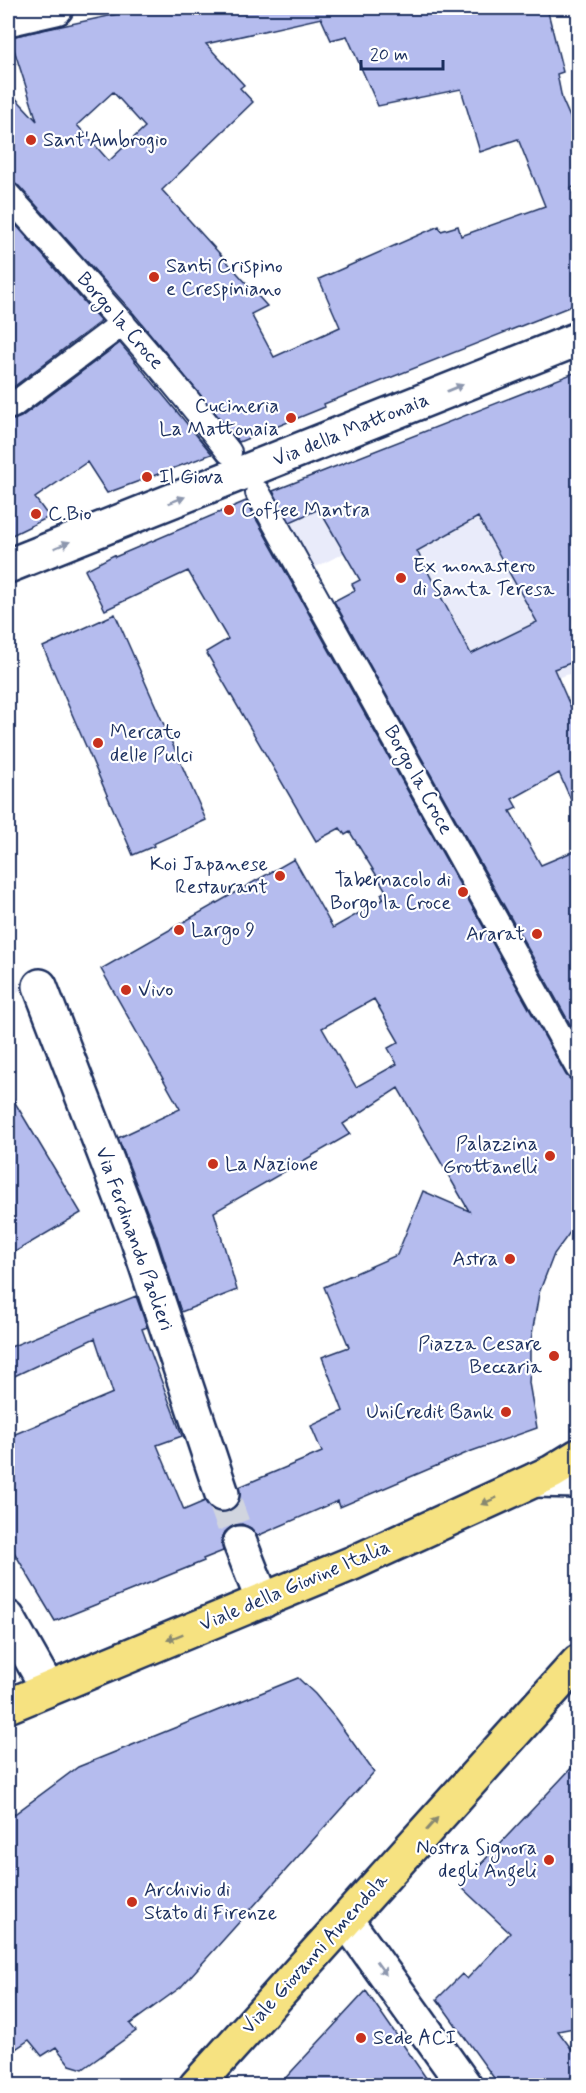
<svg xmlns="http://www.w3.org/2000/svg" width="586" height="2093" viewBox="0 0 586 2093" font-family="Mynerve,sans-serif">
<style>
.built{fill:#e9ebfa}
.building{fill:#b5bcee;stroke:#1b2f5e;stroke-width:1.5;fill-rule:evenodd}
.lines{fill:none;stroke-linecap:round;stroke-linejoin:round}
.minor-tunnel{stroke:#d1d5df;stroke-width:33;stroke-dasharray:33 16;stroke-linecap:butt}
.pedestrian-casing{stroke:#1b2f5e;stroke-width:28}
.minor-casing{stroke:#1b2f5e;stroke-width:38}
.primary-casing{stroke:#1b2f5e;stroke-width:38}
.pedestrian{stroke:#fff;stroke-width:24}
.minor{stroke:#fff;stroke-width:33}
.primary{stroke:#f6e281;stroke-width:33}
.oneway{fill:#8d97ae}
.oneway2{fill:#888870}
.poi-dot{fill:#c8321e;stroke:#fff;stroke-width:2}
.labels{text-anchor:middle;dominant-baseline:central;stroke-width:4.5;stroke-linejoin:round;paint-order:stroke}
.poi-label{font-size:20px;fill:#1b2f5e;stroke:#fff;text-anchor:start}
.street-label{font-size:20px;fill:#1b2f5e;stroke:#fff}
</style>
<rect width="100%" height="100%" fill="#fff"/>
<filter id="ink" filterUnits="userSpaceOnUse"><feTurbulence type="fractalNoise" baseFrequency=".0167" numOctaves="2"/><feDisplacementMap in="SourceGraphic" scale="12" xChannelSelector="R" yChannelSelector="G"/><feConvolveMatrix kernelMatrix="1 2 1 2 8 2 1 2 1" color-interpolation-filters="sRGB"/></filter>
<g filter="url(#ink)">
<path class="built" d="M578,371V671L557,678L578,726L360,580L344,553L314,568L269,493Z
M8,954L20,990L8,998Z"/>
<path class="building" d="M146,8H547L563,72L557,74L562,99L579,138V185L571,188L579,206V303L324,404L325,407L239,442L134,314L19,186L8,181V90L37,121L10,37ZM321,18L331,40L347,36L378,106L461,89L480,152L518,139L545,206L461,236L458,226L441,231L439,226L319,279L340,327L274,357L251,314L267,306L162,190L253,102L240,88L244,85L206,44ZM113,92L145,127L109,161L77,125Z
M8,216L101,321L12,388H8Z
M120,343L212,454L107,493L87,462L35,498L49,517L8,537V419L14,420L21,417Z
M579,371V660L554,669L579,726V818L559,773L512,799L517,808L510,811L541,865L579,849V1040L334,601L355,590L352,584L360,580L319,509L290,522L273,491ZM478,517L537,622L471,654L417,551Z
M246,501L566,1075L571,1080L579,1082V1220L554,1254L539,1293L530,1346V1367L529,1383L537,1428L469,1452L340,1507L338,1501L257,1536L251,1528L242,1524L234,1525L225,1532L221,1541L223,1551L203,1559L204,1561L55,1621L8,1542V1437L113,1393L95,1338L8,1379V1348L136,1296L147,1327L142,1329L182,1436L157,1445L184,1510L205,1501L210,1508L218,1512H227L236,1507L240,1498L239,1487L322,1452L311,1426L343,1411L322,1357L349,1347L324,1287L397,1255L423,1191L469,1211L398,1088L343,1124L350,1134L214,1212L237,1290L181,1312L156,1234L118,1138L180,1109L101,969L294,859L333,928L384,899L381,894L386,891L350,832L345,835L340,828L316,841L206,652L228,639L188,571L105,610L85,570L114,555L115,557ZM374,999L399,1042L388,1048L397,1064L356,1087L322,1028Z
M115,614L206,820L153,844L154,846L133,855L43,647Z
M8,1091L81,1213L8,1256Z
M298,1678L315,1694L335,1718L374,1772L181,1987L130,2024L136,2031L83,2069L70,2065L56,2047L42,2056L29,2040L8,2054V1819L78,1767Z
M579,1760V2027L558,2031L579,2059V2085H499L437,1999L462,1974L467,1979L510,1933L460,1886Z
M366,1991L431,2085H279Z"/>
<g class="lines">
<path class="minor-tunnel" d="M222,1494L240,1543"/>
<g class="pedestrian-casing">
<path id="pedestrian" d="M8,195C83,279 159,362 229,452
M8,402L12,406L123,323
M258,493L578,1068"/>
</g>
<g class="minor-casing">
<path id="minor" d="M8,19L56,8
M8,566L578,339
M40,986L138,1241L222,1494
M535,1480L578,1481
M240,1543L263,1601
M8,1618L48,1689
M346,1920L465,2086"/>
</g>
<g class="primary-casing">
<path id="primary" d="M8,1706L353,1563L552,1472L578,1456
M196,2086L578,1662"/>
</g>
<use href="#pedestrian" class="pedestrian"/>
<use href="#minor" class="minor"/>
<use href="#primary" class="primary"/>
</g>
<defs><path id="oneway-solid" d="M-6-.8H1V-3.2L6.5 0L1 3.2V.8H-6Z" transform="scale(1.5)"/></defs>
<g class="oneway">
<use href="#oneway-solid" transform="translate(455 388) rotate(-22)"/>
<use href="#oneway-solid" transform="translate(177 500) rotate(-21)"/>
<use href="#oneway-solid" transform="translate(62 545) rotate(-22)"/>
<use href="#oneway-solid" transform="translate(381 1968) rotate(54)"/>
</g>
<g class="oneway2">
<use href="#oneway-solid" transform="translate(489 1501) rotate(156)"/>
<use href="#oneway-solid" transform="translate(175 1637) rotate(158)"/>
<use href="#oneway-solid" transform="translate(432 1824) rotate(-48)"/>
</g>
</g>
<g class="poi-dot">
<circle cx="31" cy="140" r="6"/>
<circle cx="154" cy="277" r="6"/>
<circle cx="291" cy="418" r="6"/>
<circle cx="147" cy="477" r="6"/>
<circle cx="229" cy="510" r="6"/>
<circle cx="36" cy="514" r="6"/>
<circle cx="401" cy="578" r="6"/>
<circle cx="98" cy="743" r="6"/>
<circle cx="280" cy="876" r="6"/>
<circle cx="463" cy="892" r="6"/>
<circle cx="179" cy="930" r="6"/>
<circle cx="537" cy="934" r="6"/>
<circle cx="126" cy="990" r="6"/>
<circle cx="550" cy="1156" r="6"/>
<circle cx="213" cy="1164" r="6"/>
<circle cx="510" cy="1259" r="6"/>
<circle cx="554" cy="1356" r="6"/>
<circle cx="506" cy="1412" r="6"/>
<circle cx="549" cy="1860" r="6"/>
<circle cx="132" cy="1902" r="6"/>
<circle cx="361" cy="2038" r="6"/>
</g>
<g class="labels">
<g class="poi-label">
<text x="43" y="140">Sant'Ambrogio</text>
<text x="166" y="266">Santi Crispino<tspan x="166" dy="23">e Crespiniano</tspan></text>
<text x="279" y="406" text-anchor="end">Cucineria<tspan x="279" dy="23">La Mattonaia</tspan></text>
<text x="159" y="477">Il Giova</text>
<text x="241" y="510">Coffee Mantra</text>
<text x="48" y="514">C.Bio</text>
<text x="413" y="566">Ex monastero<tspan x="413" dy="23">di Santa Teresa</tspan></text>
<text x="110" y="732">Mercato<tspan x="110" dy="23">delle Pulci</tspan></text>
<text x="268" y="864" text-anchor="end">Koi Japanese<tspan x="268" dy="23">Restaurant</tspan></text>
<text x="451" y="880" text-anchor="end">Tabernacolo di<tspan x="451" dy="23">Borgo la Croce</tspan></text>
<text x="191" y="930">Largo 9</text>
<text x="525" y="934" text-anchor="end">Ararat</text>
<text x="138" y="990">Vivo</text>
<text x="538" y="1144" text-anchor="end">Palazzina<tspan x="538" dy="23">Grottanelli</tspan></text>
<text x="225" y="1164">La Nazione</text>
<text x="498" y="1259" text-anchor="end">Astra</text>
<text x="542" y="1344" text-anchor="end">Piazza Cesare<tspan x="542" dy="23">Beccaria</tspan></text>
<text x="494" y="1412" text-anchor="end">UniCredit Bank</text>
<text x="537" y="1848" text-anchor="end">Nostra Signora<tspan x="537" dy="23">degli Angeli</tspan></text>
<text x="144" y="1890">Archivio di<tspan x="144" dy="23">Stato di Firenze</tspan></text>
<text x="373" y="2038">Sede ACI</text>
</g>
<g class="street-label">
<text transform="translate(120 321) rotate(49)">Borgo la Croce</text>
<text transform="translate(351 430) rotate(-22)">Via della Mattonaia</text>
<text transform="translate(418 780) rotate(61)">Borgo la Croce</text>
<text transform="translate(134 1239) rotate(70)">Via Ferdinando Paolieri</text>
<text transform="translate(295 1586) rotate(-23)">Viale della Giovine Italia</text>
<text transform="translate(315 1954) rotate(-48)">Viale Giovanni Amendola</text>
</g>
</g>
<rect width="586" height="2093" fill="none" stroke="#fff" stroke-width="30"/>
<rect x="15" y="15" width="556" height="2063" fill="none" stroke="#1b2f5e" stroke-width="2" filter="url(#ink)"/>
<path d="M361 60v9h82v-9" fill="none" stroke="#1b2f5e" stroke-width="3"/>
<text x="370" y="60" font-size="18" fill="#1b2f5e" stroke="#ffffff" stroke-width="4.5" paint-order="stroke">20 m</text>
</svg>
